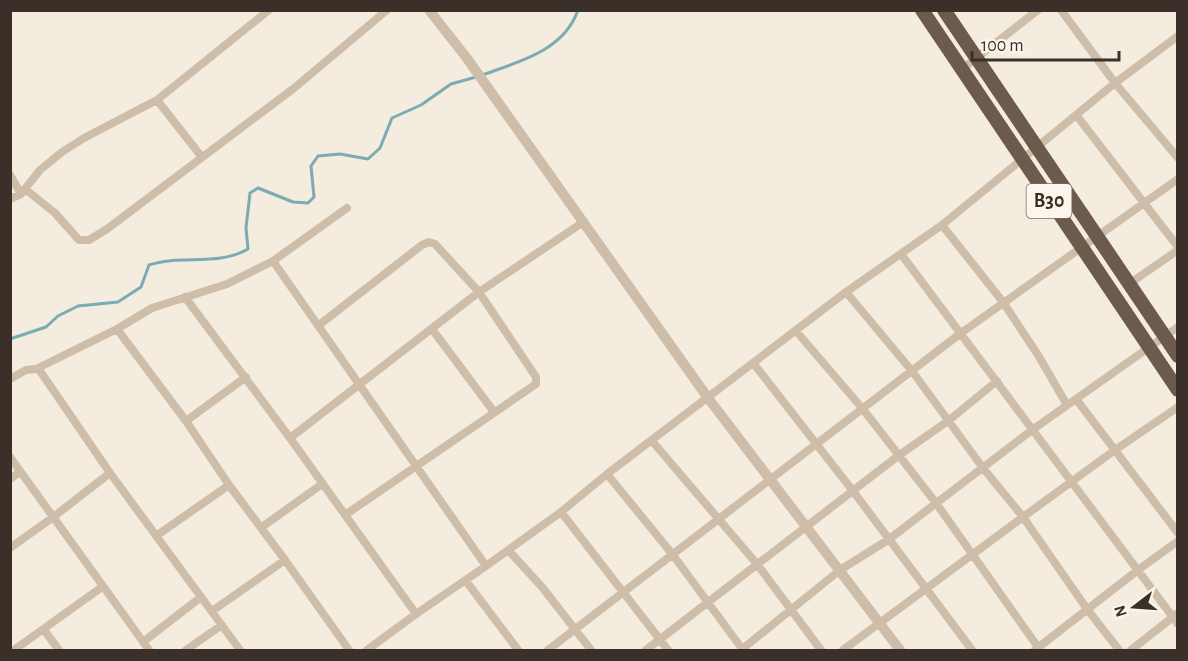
<svg xmlns="http://www.w3.org/2000/svg" width="1188" height="661" viewBox="0 0 1188 661" font-family="'Alegreya Sans',sans-serif">
<style>
.lines{fill:none;stroke-linecap:round;stroke-linejoin:round}
.stream{stroke:#7babb3;stroke-width:3}
.minor{stroke:#cdbda9;stroke-width:8}
.tertiary{stroke:#cdbda9;stroke-width:10}
.trunk{stroke:#6c5a4d;stroke-width:14}
.labels{text-anchor:middle;dominant-baseline:central;stroke-width:5;stroke-linejoin:round;paint-order:stroke}
.shield{fill:#fbf5eb;stroke:#746b63;stroke-width:1.5}
.shield-label{font-size:20px;font-weight:bold;fill:#3a3029}
</style>
<rect width="100%" height="100%" fill="#f4ecde"/>
<g class="lines">
<path class="stream" d="M482,75C518,62 564,51 578,10
M10,339L46,327L58,316L78,306L118,302L141,287L149,265C181,254 217,267 248,249L246,228L250,193L258,188L293,202L308,203L314,197L311,166L318,156L340,154L368,159L380,148L392,118L421,105L451,84L476,77"/>
<path class="minor" d="M1061,10L1115,83L1178,158
M961,70L1038,10
M157,100L201,156
M1077,116L1178,247
M10,175L21,194
M25,189L55,213L79,240H89L107,229L293,89L387,10
M10,199L21,194L40,170L62,152L84,138L157,100L269,10
M942,225L1003,302L1038,355L1067,405
M901,254L1178,624
M273,261L486,566
M1129,284L1178,250
M846,292L912,371L983,468L1023,517L1087,609L1119,650
M185,297L290,438L416,614
M319,325L422,245L429,242L435,244L479,292L536,377V384L345,515
M117,329L186,421L229,485L285,560L349,650
M432,329L494,412
M796,331L862,408L936,503L1040,650
M754,364L853,491L972,650
M36,369L38,368L110,473L240,650
M10,379L26,370L36,369L117,329L152,308L227,284L273,261L347,208
M1076,399L1178,533
M186,421L246,377
M290,438L479,292L582,223
M652,441L757,564L821,650
M10,457L149,650
M607,474L673,555L743,650
M10,479L20,472
M561,512L668,650
M262,527L322,484
M156,536L229,485
M10,548L52,518L110,473
M509,551L542,587L591,650
M466,581L518,650
M212,611L285,560
M44,630L59,650
M143,642L201,597
M14,650L102,587
M186,650L222,625
M367,650L416,614L486,566L561,512L607,474L846,292L942,225L1115,83L1178,36
M548,650L961,333L1178,179
M646,650L898,456L948,421L997,381
M741,650L840,570L888,540L1032,430L1178,327
M843,650L1023,517L1115,450L1178,407
M1035,650L1138,570L1178,541
M1131,650L1178,613"/>
<path class="tertiary" d="M429,10L466,57L708,398L900,650"/>
<path class="trunk" d="M922,10L1178,390
M944,10L1178,356"/>
</g>
<g class="labels">
<rect class="shield" x="1026.5" y="184" width="45" height="34" rx="4.5"/>
<g class="shield-label">
<text x="1049" y="201">B30</text>
</g>
</g>
<rect width="1188" height="661" fill="none" stroke="#3a3029" stroke-width="24"/>
<g transform="translate(1134 607) rotate(253)" stroke="#fbf5eb" stroke-width="4.5" paint-order="stroke">
<path d="M0-4.5L10 22L0 15L-10 22Z" fill="#3a3029"/>
<text y="-9" font-size="16" font-weight="bold" text-anchor="middle" fill="#3a3029">N</text>
</g>
<path d="M972 51v9h147v-9" fill="none" stroke="#3a3029" stroke-width="3"/>
<text x="981" y="51" font-size="18" fill="#3a3029" stroke="#fbf5eb" stroke-width="4.5" paint-order="stroke">100 m</text>
</svg>
